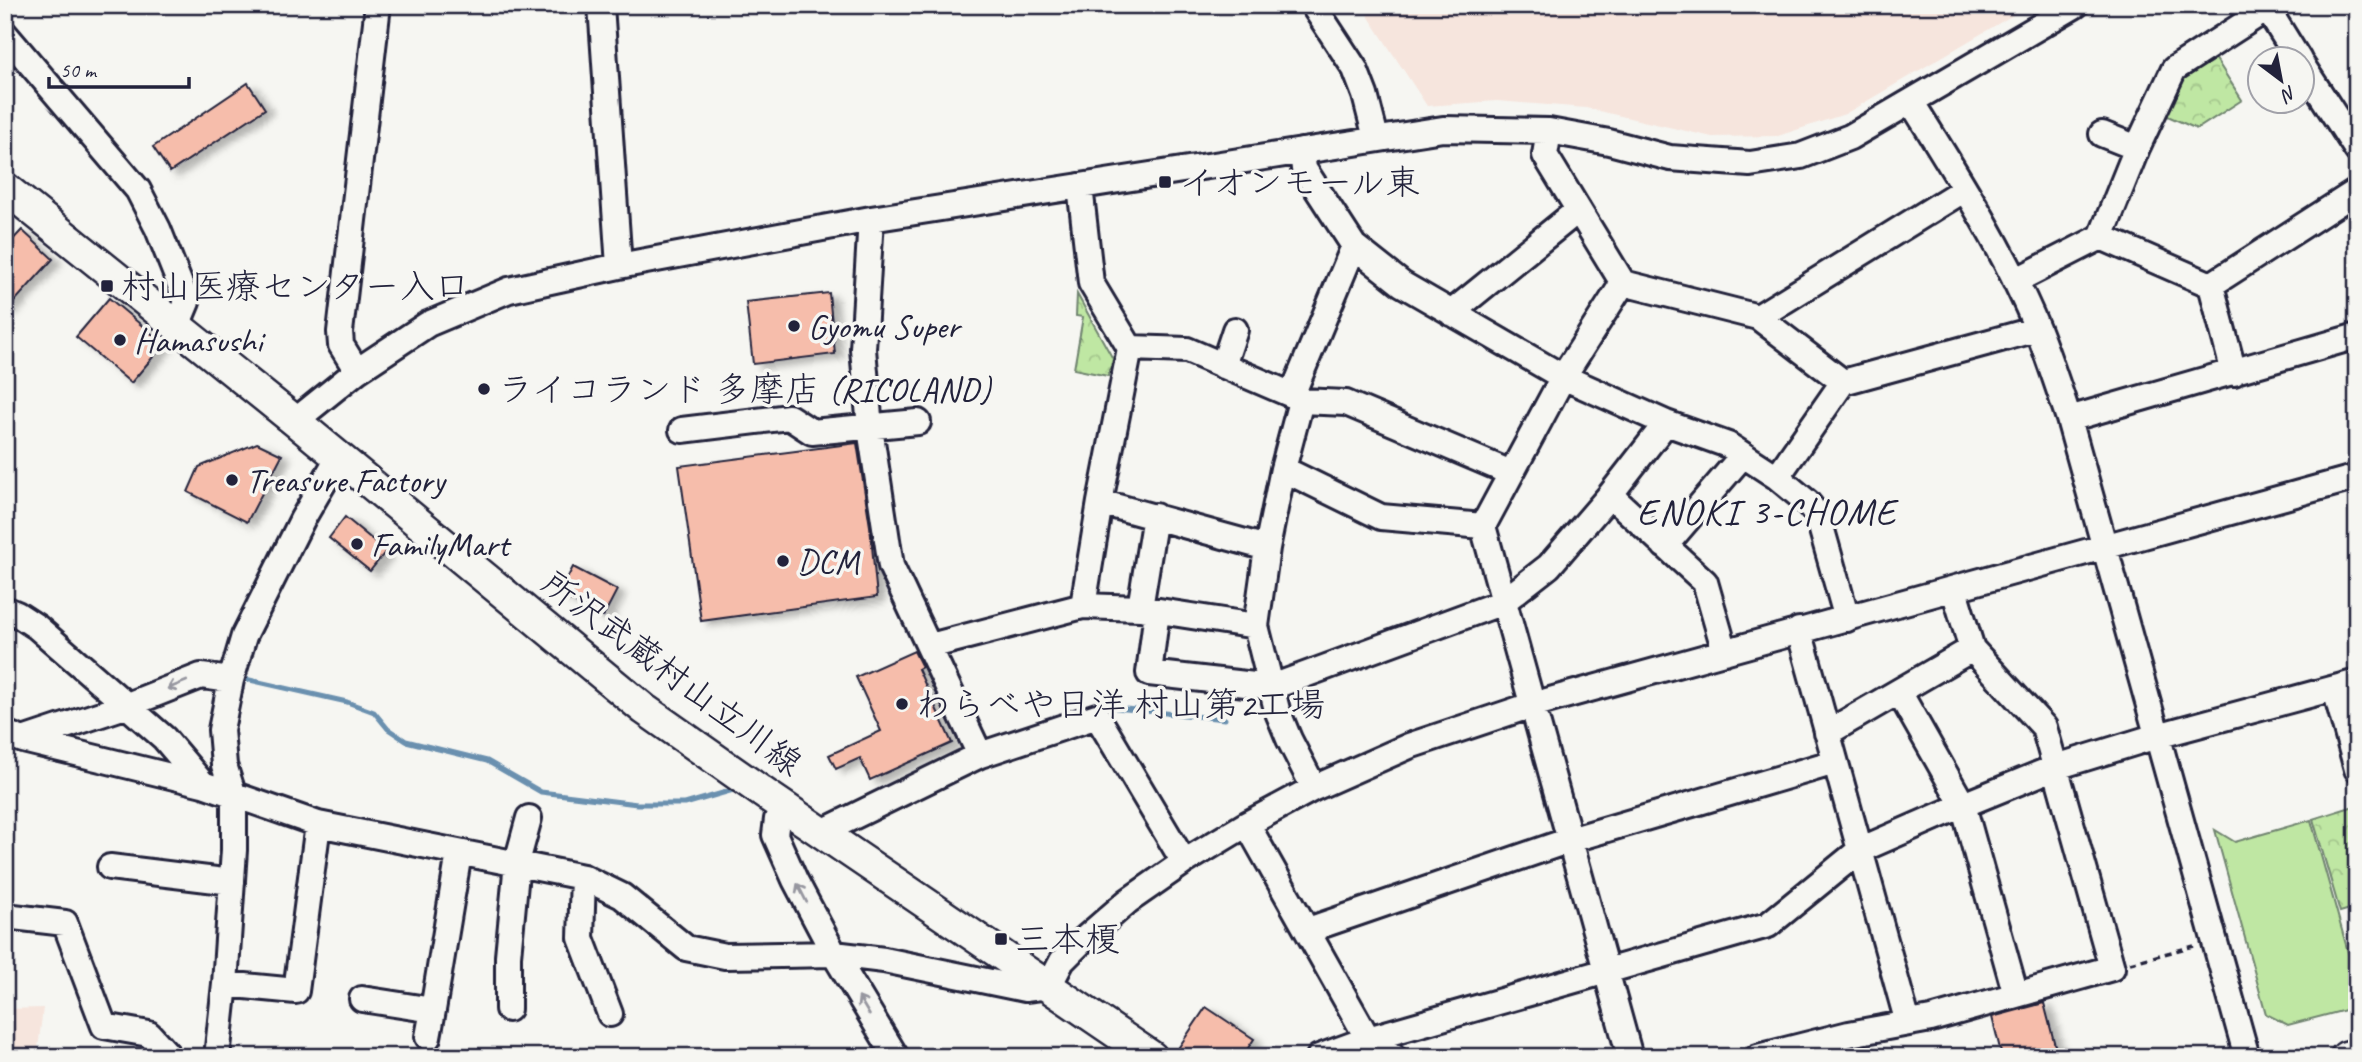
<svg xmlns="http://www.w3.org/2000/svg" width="2362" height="1062" viewBox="0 0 2362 1062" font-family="Caveat,'Klee One',sans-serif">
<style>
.built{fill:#f6e5dd}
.grass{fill:#bfe7a3;stroke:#70846f;stroke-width:2}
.forest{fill:url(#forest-crowns);stroke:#70846f;stroke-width:2}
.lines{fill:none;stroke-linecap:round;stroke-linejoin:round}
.stream{stroke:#6b90af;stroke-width:5}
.building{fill:#f6bdab;stroke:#22223b;stroke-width:2;filter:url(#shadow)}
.minor-casing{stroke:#22223b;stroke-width:30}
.major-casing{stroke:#22223b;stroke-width:35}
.path{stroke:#22223b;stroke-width:3.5;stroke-dasharray:7 5;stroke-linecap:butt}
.minor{stroke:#f6f6f2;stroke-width:24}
.major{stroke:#f6f6f2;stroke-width:30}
.oneway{stroke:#9797a0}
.poi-dot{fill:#22223b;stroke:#f6f6f2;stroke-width:2.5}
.labels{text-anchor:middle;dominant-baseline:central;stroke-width:7;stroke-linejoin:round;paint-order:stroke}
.poi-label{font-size:35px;fill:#22223b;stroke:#f6f6f2;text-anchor:start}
.street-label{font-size:35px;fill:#22223b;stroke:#f6f6f2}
.neighbourhood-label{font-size:37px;letter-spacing:2px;fill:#22223b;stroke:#f6f6f2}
</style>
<defs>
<pattern id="forest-crowns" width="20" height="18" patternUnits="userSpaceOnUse" patternTransform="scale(1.75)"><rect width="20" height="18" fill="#bfe7a3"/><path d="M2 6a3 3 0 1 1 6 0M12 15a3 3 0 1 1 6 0" fill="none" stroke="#a4c68d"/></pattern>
<filter id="shadow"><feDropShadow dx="8" dy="4.5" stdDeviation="3.5" flood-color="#0004"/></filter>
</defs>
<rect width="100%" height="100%" fill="#f6f6f2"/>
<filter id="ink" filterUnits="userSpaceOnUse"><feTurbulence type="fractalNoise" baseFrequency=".0143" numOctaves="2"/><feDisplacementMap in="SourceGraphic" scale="14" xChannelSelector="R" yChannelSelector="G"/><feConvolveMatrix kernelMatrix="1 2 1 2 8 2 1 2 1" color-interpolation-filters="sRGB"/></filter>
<g filter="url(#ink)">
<path class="built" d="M1361,5H2030L1845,114L1778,136L1712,137L1586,108L1497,101L1427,106Z
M43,1008L37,1057H5V1009Z"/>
<path class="grass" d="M2311,820L2357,984V1007L2288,1025L2266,1014L2215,830L2235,842Z"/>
<path class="forest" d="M2214,56L2242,100L2197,129L2163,114L2181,77Z
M1077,294L1113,359L1108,376L1074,369L1083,317L1076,316Z
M2357,805V907L2340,912L2313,819Z"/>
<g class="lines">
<path class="stream" d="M241,678L347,702L374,712L388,729L406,741L487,761L541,792L637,804H685L740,788
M1096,706L1225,719"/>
</g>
<path class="building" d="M248,83L265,109L170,172L153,147Z
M22,230L53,259L5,312V248Z
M829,293L835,354L753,364L746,302Z
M109,298L164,344L131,383L76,337Z
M257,443L282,455L247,522L188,492L199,467Z
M857,443L870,526L877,597L701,621L679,466Z
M345,517L386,551L370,571L329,538Z
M573,567L617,590L603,617L559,594Z
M914,651L922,667L918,669L952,743L870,780L860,758L836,769L829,755L881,731L856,677Z
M2044,1003L2058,1057H2002L1992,1017Z
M1206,1007L1254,1039L1242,1057H1187L1177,1050Z"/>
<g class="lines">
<g class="minor-casing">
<path id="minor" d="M601,5L619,266
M1313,5L1355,69L1365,95L1376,138
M2265,5L2299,60
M5,34L138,190L158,229L187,302L177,326
M2302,65L2357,150
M1912,103C1957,175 2004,249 2037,328C2049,358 2059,389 2069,419L2247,1057
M1549,131L1545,155L1623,283L1563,377L1483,526L1630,1057
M2102,134L2137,148
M1302,151L1304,169L1354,246L1402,284L1563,377L1666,423L1728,445L1777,477L1807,502L1818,516L1847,619
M871,219L863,349L870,428L891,566L980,755
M2101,237L2211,285L2357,191
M2015,281L2101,237L2137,148L2174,69L2267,9
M1623,283L1758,317L1843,382L1777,477
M2211,285L2234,373
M1451,313L1577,211
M1758,317L1965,189
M1130,348L1187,350L1292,395
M1223,366L1235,330
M357,371L341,345L340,332L378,5
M1843,382L2037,329
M1301,401L1346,403L1511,473
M2069,419L2357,336
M295,421L357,371L428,324L509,290L619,266L871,219L1443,129L1549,131L1609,142L1670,158L1750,164L1801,156L1850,137L2076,5
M682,430L789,417L812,432L918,422
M1283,469L1381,517L1483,526
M1610,495L1705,582L1725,652
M1100,502L1267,548
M1665,546L1743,455
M1083,606L1140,608L1256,626
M1140,608L1155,516
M5,609L17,614L37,627L164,738L203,784
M1157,611L1149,673L1272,687L1503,602L1549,566L1610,495L1666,423
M1799,630L1908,1023
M930,646L1083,606L1100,502L1130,348L1091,283L1080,186
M2335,689L2357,769
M1899,692L1963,805L2016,995
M5,733L23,740L203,784L318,824L583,877L622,896L686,948L725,956L834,954L884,960L1025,989L1049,986L1062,961L1082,941L1128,901L1184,862L1247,824L1314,788L1409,746L1532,705L2357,477
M1827,733L1972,649
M23,740L125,706L201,676L231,680
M1314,788L1289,739L1277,710L1256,626L1267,548L1283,469L1301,401L1292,395L1354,246
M784,807L777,819L775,835L795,880L834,954L896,1057
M1247,824L1368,1039L1394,1057
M822,832L980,755L1097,716L1184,862
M110,867L232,882
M583,877L581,938L610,1014
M5,916L65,923L104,1026L149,1034L170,1057
M1308,930L1570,840L1835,762
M225,984L296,991L318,824
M362,999L433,1010L459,853
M508,1009V956L517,862L529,818
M428,1037L433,1010
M217,1057L225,984L234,850V796L224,765L221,730L231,680L244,636L302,520L338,458
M1319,1057L1368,1039L1768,925L1860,850L1963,805L2056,767L2157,736L2357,682
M1758,1057L1849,1034L1931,1019L2112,968L2044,727L1972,649L1954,590"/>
</g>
<g class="major-casing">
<path id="major" d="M5,188L295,421L644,709L765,794L1152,1057
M2346,1057L2357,1054"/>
</g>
<path class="path" d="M2130,963L2194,946"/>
<use href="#minor" class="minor"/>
<use href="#major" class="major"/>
</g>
<defs><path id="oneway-shaft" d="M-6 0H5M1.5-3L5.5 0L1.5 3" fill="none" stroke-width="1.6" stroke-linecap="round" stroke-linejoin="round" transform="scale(1.75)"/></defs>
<g class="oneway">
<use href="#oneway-shaft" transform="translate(177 685) rotate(158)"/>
<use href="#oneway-shaft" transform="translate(802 893) rotate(-117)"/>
<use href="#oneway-shaft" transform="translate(864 1006) rotate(-121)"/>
</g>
</g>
<g class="poi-dot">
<rect x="1158" y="175" width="14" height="14" rx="3.5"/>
<rect x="100" y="279" width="14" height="14" rx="3.5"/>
<circle cx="794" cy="326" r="7"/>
<circle cx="120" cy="340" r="7"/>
<circle cx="484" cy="389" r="7"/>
<circle cx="232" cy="480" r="7"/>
<circle cx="357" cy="544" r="7"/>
<circle cx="783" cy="561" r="7"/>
<circle cx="902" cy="704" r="7"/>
<rect x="994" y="932" width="14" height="14" rx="3.5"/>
</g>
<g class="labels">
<g class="poi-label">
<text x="1179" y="182">イオンモール東</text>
<text x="121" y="286">村山医療センター入口</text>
<text x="808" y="326">Gyomu Super</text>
<text x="134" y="340">Hamasushi</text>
<text x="498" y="389">ライコランド 多摩店 (RICOLAND)</text>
<text x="246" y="480">Treasure Factory</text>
<text x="371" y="544">FamilyMart</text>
<text x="797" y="561">DCM</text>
<text x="916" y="704">わらべや日洋 村山第2工場</text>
<text x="1015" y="939">三本榎</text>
</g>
<g class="street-label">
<text transform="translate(672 673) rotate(37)">所沢武蔵村山立川線</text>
</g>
<g class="neighbourhood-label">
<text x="1767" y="511">ENOKI 3-CHOME</text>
</g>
</g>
<rect width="2362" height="1062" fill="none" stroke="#f6f6f2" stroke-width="28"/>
<rect x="14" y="14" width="2334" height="1034" fill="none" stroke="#22223b" stroke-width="2.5" filter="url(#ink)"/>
<g transform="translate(2281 80) rotate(148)"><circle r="33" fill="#f6f6f2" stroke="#a1a1a9" stroke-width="2"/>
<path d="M0-5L12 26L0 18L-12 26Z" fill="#22223b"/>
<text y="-10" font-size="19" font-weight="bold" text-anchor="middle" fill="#22223b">N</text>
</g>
<path d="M49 77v10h140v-10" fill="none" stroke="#22223b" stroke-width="3.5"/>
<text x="60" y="77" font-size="21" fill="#22223b" stroke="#f6f6f2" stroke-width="5" paint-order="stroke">50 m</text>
</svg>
